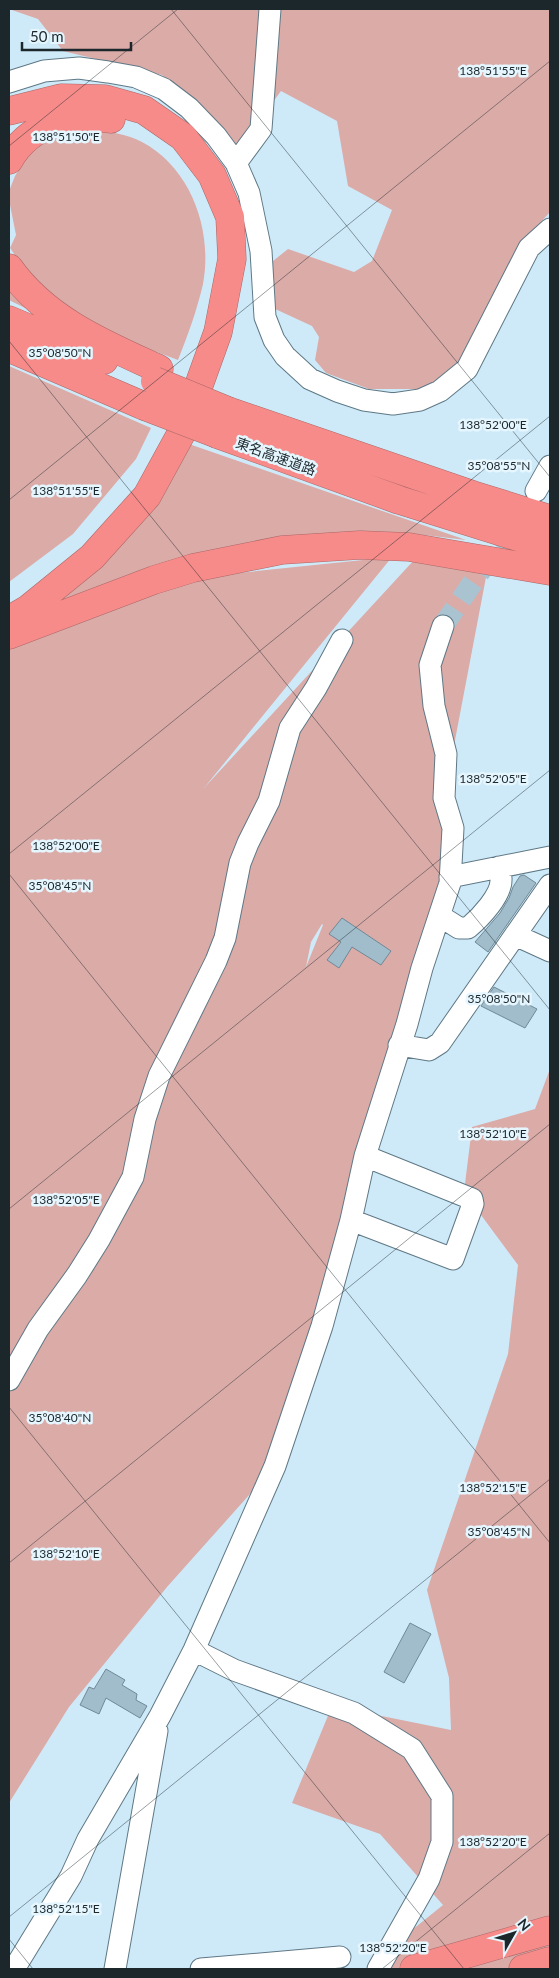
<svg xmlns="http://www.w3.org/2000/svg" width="559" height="1978" viewBox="0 0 559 1978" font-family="Lato,'Noto Sans JP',sans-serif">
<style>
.green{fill:#dbaba8;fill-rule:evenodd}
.building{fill:#a1bcca;stroke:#6f8996}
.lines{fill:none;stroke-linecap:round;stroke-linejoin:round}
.minor-tunnel{stroke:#aac3d0;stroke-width:21;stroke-dasharray:21 11;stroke-linecap:butt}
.minor-casing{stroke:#5f7885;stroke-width:23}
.highway-casing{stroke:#aa6868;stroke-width:29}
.minor{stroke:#fff;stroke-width:21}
.highway{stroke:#f68b89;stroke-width:28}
.highway-bridge-casing{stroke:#aa6868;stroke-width:29;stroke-linecap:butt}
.highway-bridge{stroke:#f68b89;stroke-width:28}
.ticks{fill:none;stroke:#1c272c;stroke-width:1;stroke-opacity:0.45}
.labels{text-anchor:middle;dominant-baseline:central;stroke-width:5;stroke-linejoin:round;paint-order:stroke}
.street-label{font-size:14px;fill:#1c272c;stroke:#e5f6fe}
.ticks-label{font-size:12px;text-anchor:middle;fill:#1c272c;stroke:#e5f6fe;stroke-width:5;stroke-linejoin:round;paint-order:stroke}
</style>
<rect width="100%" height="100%" fill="#ceeaf9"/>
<path class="green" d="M9,9H550V212L530,234L464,362L426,389H369L326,373L315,360L319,337L312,326L273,308V261L288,249L354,272L372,261L392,210L348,186L337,121L281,91L237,151L162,75L63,51L38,19Z
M94,130C110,132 127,134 142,142C191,168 213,230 203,284C197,310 188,335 178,360L112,335L76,314L30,277L10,248L16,235L9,200V191L15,176L28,155L49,140L68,133Z
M9,281L37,314L9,300Z
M9,366L151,428L136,459L73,534L9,582Z
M189,444L466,540L407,533H355L57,603L142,522L170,482Z
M392,557L204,788L415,559L487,572L444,798L450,875L275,1466L167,1587L69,1707L9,1803V640L190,578ZM322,924L323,925L306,967L311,942Z
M550,1069V1969H372L386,1951L443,1905L380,1834L292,1803L332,1706L451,1730L449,1678L427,1590L508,1354L518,1265L464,1192L472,1127L535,1109Z"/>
<path class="building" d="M524,875L536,883L488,952L475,942L500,913L509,898L513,887L520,876Z
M342,918L391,951L381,965L352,947L339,968L327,960L341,942L329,934Z
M494,987L537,1009L525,1028L481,1006Z
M410,1623L431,1634L404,1683L384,1672Z
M106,1669L125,1680L122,1685L137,1694L136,1700L147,1706L140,1718L106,1698L99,1714L80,1705L89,1687L94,1689Z"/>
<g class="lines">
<path class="minor-tunnel" d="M443,626L515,521"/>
<g class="minor-casing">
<path id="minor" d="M9,82L44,71L79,68L108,72L136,77L164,89L189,108L216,136L236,163L249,193L261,251L265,317L274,340L285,356L310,379L337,391L364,400L393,404L420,400L440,391L467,369L529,248L550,229
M236,163L261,129L270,9
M536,491L550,466
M450,877L550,857
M440,916L459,928H468C480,918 502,895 501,879C501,876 500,871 499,867
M515,935L550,951
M399,1045L429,1050L440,1043L550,885
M351,1220L453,1259L473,1204L472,1199L365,1156
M9,1380L38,1329L77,1275L99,1240L133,1177L145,1119L159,1076L216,961L225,938L240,863L248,843L269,801L290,728L316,688L342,640
M194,1650L234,1670L354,1713L412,1749L442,1796V1842L429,1879L378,1969
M14,1969L71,1876L88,1839L160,1716L194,1650L275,1466L322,1326L351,1220L365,1156L407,1024L422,968L450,883L453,828L444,798L446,754L434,706L430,665L443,626
M115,1969L157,1731
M201,1969L340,1957"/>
</g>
<g class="highway-casing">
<path id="highway" d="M9,111L61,98L105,99L144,110L183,137L212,175L230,217L232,259L218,332L182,432L147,496L92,557L28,609L9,620
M9,160C30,123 72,113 111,119
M9,268C46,320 104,344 159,369
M9,320L104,360
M9,348L144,406
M228,411L473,495L550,519
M217,434L399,500L550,547
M9,635L154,580L193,568L282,550L360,545L409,547L550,571
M414,1969L550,1930
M523,1969L550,1961"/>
</g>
<use href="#minor" class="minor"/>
<use href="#highway" class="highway"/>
<g class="highway-bridge-casing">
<path id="highway-bridge" d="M155,381L228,411
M144,406L217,434"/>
</g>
<use href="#highway-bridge" class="highway-bridge"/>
</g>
<path class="ticks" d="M171,9L550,477M9,146L178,9M9,341L550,1010M9,500L550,61M9,854L550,416M9,874L550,1543M9,1209L550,770M9,1407L464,1969M9,1563L550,1124M9,1917L550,1479M9,1939L33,1969M382,1969L550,1833"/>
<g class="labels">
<g class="street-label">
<text transform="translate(276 456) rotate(20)">東名高速道路</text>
</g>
</g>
<g class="ticks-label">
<text x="493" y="75">138°51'55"E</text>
<text x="66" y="141">138°51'50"E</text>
<text x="60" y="357">35°08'50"N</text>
<text x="493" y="429">138°52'00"E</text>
<text x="499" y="470">35°08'55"N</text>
<text x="66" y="495">138°51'55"E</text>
<text x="493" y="783">138°52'05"E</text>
<text x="66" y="850">138°52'00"E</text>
<text x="60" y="890">35°08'45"N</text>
<text x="499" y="1003">35°08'50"N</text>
<text x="493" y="1138">138°52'10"E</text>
<text x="66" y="1204">138°52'05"E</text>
<text x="60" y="1422">35°08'40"N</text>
<text x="493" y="1492">138°52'15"E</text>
<text x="499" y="1536">35°08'45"N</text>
<text x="66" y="1558">138°52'10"E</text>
<text x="493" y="1846">138°52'20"E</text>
<text x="66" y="1913">138°52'15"E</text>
<text x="393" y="1952">138°52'20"E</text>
</g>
<rect width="559" height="1978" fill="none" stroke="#1c272c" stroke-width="20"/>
<g transform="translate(514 1933) rotate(51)" stroke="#e5f6fe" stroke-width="4" paint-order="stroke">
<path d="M0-4L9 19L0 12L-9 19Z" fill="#1c272c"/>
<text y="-8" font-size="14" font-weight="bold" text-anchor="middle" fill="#1c272c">N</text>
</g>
<path d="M22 42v8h109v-8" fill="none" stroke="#1c272c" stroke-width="2.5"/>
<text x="30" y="42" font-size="15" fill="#1c272c" stroke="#e5f6fe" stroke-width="4" paint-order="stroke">50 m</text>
</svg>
